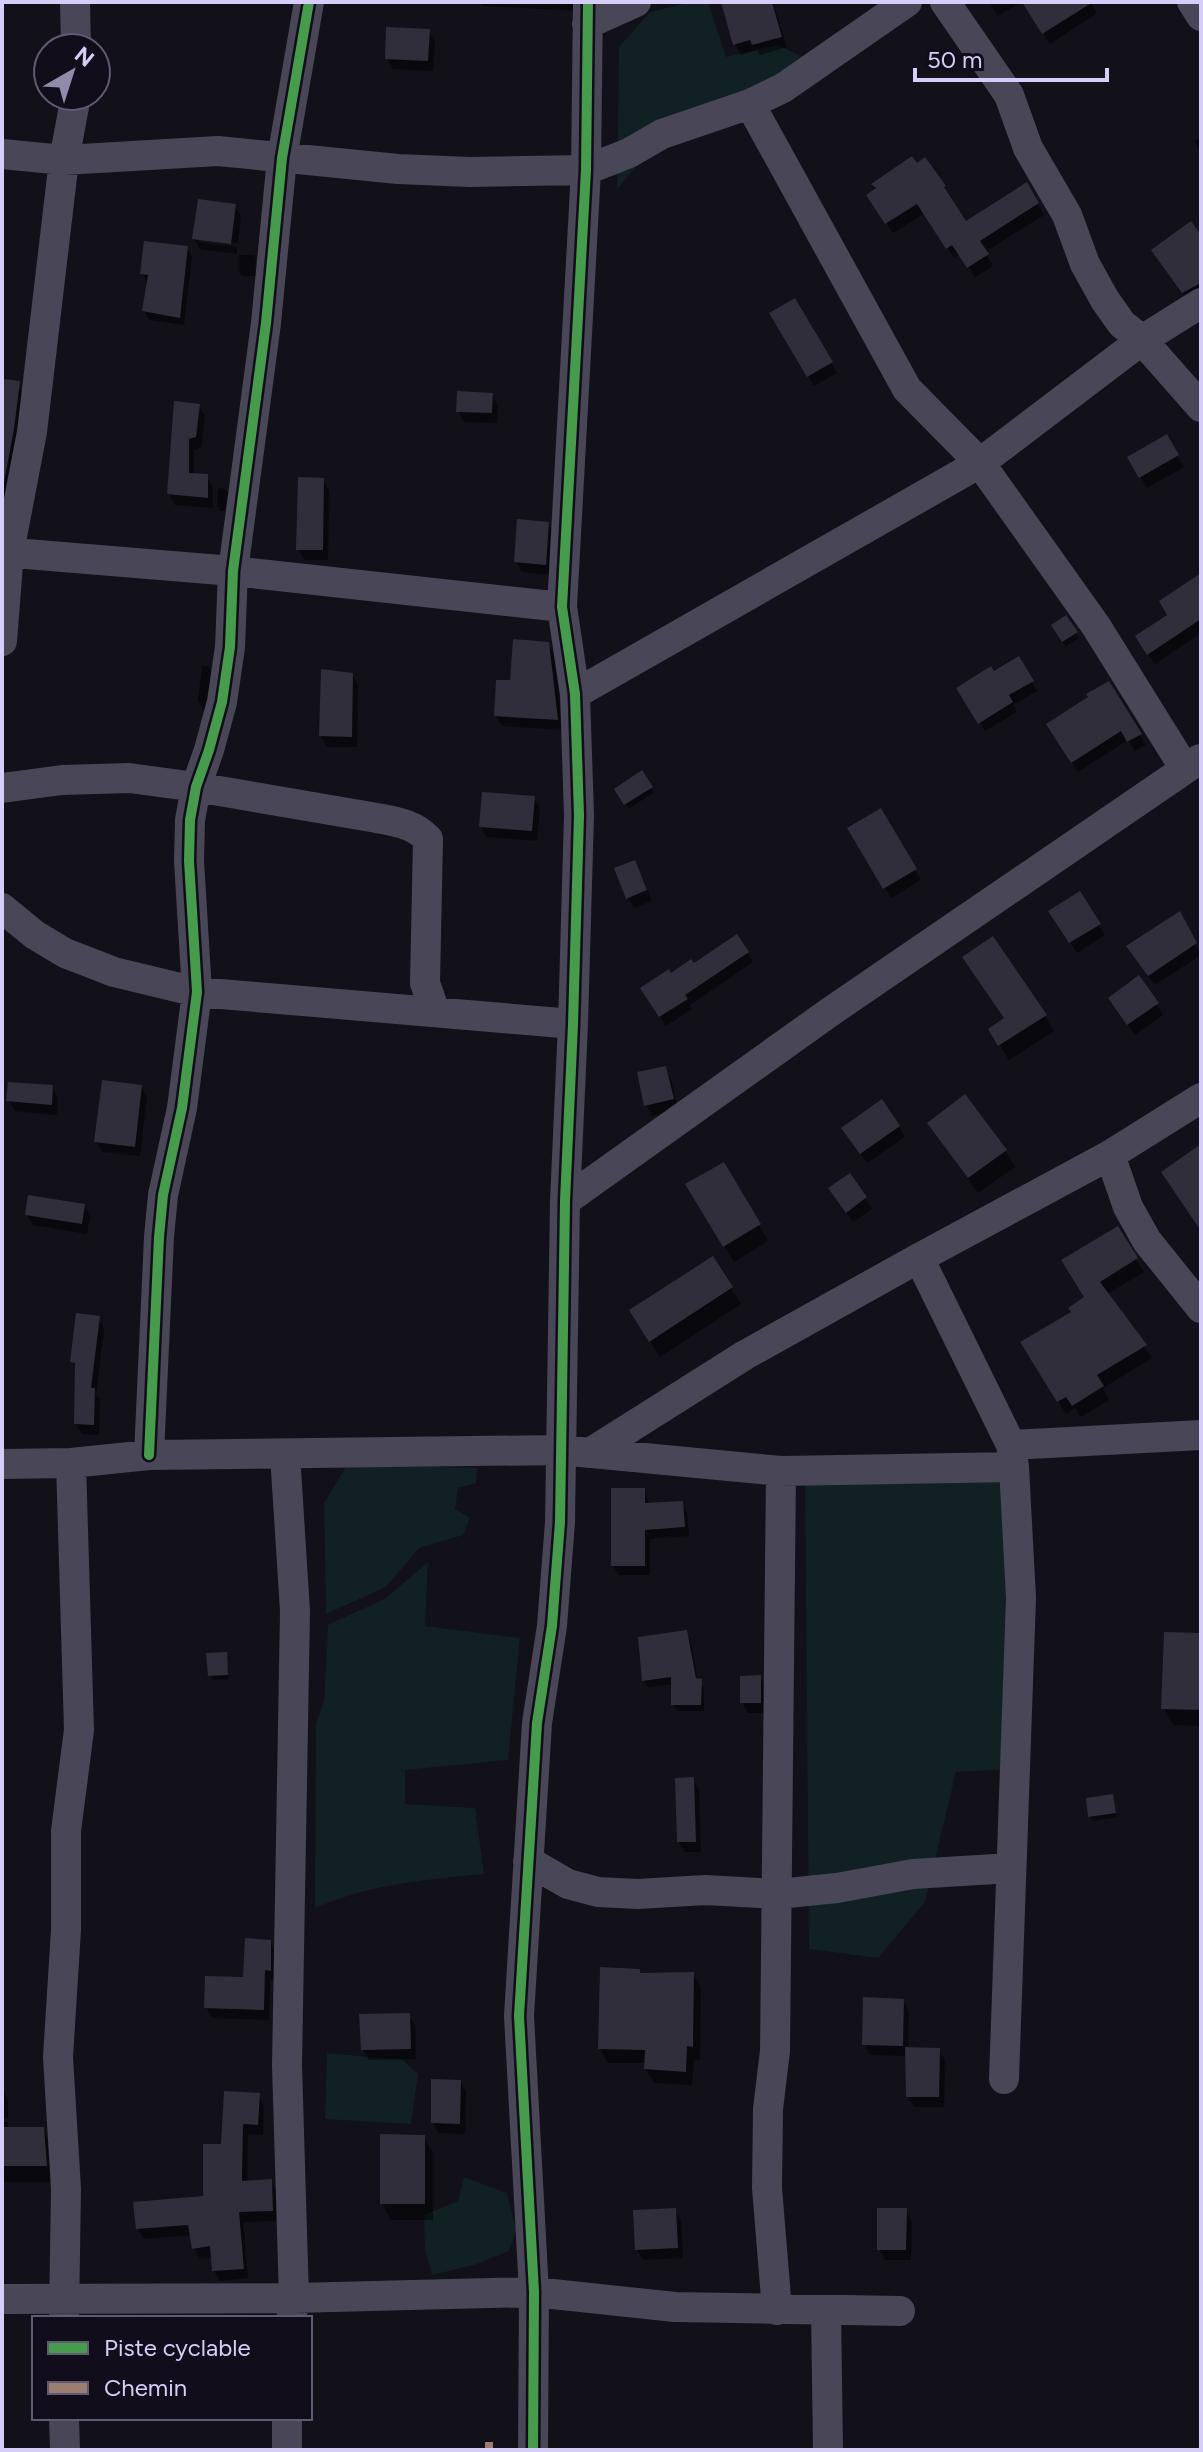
<svg xmlns="http://www.w3.org/2000/svg" width="1203" height="2452" viewBox="0 0 1203 2452" font-family="Figtree,sans-serif">
<style>
.green{fill:#112022}
.shadow{fill:#0007}
.building{fill:#302e3a}
.lines{fill:none;stroke-linecap:round;stroke-linejoin:round}
.street{stroke:#484657;stroke-width:30}
.quiet{stroke:#9b7d72;stroke-width:8;stroke-dasharray:16 8;stroke-linecap:butt}
.cycleway-casing{stroke:#110d1b;stroke-width:15}
.cycleway{stroke:#469c4c;stroke-width:10}
</style>
<rect width="100%" height="100%" fill="#121018"/>
<path class="green" d="M692,2H708L726,57L777,45L824,66L653,148L617,189L619,47L650,12Z
M347,1465L477,1468L476,1483L458,1488L455,1509L470,1518L463,1535L419,1548L386,1587L326,1614L324,1503Z
M1009,1471L1010,1769L956,1772L925,1902L878,1958L809,1949L805,1481Z
M428,1562L425,1626L520,1638L508,1760L405,1770V1804L475,1808L484,1874C423,1880 371,1884 315,1908L316,1723L324,1701L328,1625L386,1598Z
M327,2053L403,2060L418,2074L411,2124L325,2119Z
M464,2177L507,2193L516,2230L509,2251L474,2265L432,2275L425,2250L424,2215L458,2201Z"/>
<path class="shadow" d="M480,2H590L581,11L483,6Z
M733,2H773L787,47L760,55L757,50L741,55L735,44L723,5Z
M989,2H1022L998,16Z
M1024,2H1091L1097,13L1050,44Z
M429,31L435,42L433,71L393,69L387,58Z
M1201,137V153L1194,141Z
M874,185L944,187L966,224L1026,185L1044,215L985,252L993,266L975,277L960,254L954,258L925,213L893,233L874,206L877,190Z
M235,206L241,216L238,243L199,238V242L237,247V254L200,249L194,238Z
M1201,238V295L1190,303L1160,261Z
M187,248L192,257L184,325L149,320L144,311L147,282L142,273Z
M239,255H254L256,259L255,276H242L239,272Z
M794,301L837,373L814,386L772,314Z
M6,386L18,387L27,401L2,533V439Z
M492,395L498,406L497,423L464,422L458,411Z
M199,406L205,416L201,447L194,450V475L207,476L213,487V508L175,505L169,494Z
M1166,437L1184,467L1147,488L1130,458Z
M323,480L329,491L328,560H305L298,549Z
M218,488L225,489L228,493L225,511H220L217,506Z
M547,524L554,534L551,575L522,572L516,561Z
M1201,581V633L1155,664L1143,647Z
M1066,618L1079,638L1066,646L1053,626Z
M548,644L554,655L563,730L502,726L496,716L512,682Z
M1018,659L1037,691L1013,705L1017,712L985,731L959,688Z
M202,666H208L214,677L204,711L198,700Z
M352,675L358,685L357,747H327L321,736Z
M1108,683L1146,745L1135,751L1128,740L1078,772L1055,735Z
M641,773L654,792L629,809L616,790Z
M534,798L540,809L537,841L487,837L481,827Z
M880,811L921,880L891,898L850,829Z
M640,873L652,901L634,908L628,898Z
M1179,914L1201,955L1155,985L1134,957Z
M1057,922L1099,925L1105,935L1077,953Z
M747,953L753,962L690,1005L692,1009L666,1026L648,998L671,976L694,966Z
M1157,1004L1163,1015L1135,1035L1116,1008Z
M1045,1016L1054,1031L1009,1060L990,1030Z
M665,1068L671,1079L678,1110L652,1116L646,1105Z
M52,1087L58,1098L57,1115L15,1111L9,1101Z
M141,1087L147,1097L140,1156L102,1152L96,1141Z
M930,1124L1005,1151L1015,1167L978,1193Z
M899,1127L905,1137L867,1163L850,1139Z
M723,1165L768,1241L734,1262L688,1185Z
M849,1175L872,1209L853,1222L836,1199Z
M84,1205L90,1216L87,1234L33,1225L27,1215Z
M1117,1229L1144,1272L1107,1294L1152,1358L1103,1388L1109,1400L1081,1417L1075,1408L1066,1414L1023,1343L1073,1313L1086,1298Z
M731,1288L741,1304L660,1357L641,1327Z
M98,1318L104,1329L96,1395L100,1400L99,1435L82,1434L76,1424L77,1370L73,1362Z
M644,1490L650,1505L682,1503L687,1513L689,1536L650,1539V1575H619L613,1566Z
M686,1632L690,1639L698,1681L704,1688V1711H677L673,1704V1684L648,1687L644,1681Z
M1201,1635V1726L1173,1725L1164,1708Z
M225,1654L229,1679L213,1680L210,1675Z
M760,1677L766,1688V1713H748L742,1702Z
M693,1779L699,1790L701,1852H685L679,1842Z
M1112,1796L1117,1817L1093,1821L1090,1816Z
M270,1942L276,1953V1980H270L269,2020L212,2018L206,2007L245,1979Z
M639,1971L641,1975L693,1974L701,1988L700,2060L694,2059L692,2085L654,2083L646,2069V2063H608L600,2049Z
M903,2001L909,2011L908,2049L938,2050L945,2060L944,2107H914L908,2097L907,2056L870,2055L864,2044Z
M409,2015L415,2025L416,2059L369,2060L363,2049Z
M460,2082L466,2092L465,2134L439,2133L433,2123Z
M2,2089L8,2099V2118H2Z
M258,2095L264,2106L263,2135L248,2134L247,2182L271,2181L277,2192L278,2221L243,2222L248,2278L220,2281L214,2271L213,2257L200,2259L194,2249L192,2235L144,2239L138,2229L205,2198L223,2146Z
M2,2122H8V2129H43L52,2145L55,2182H2Z
M424,2137L433,2153V2220H391L382,2203Z
M675,2210L681,2221L683,2258L643,2260L637,2249Z
M905,2210L912,2221L911,2260H885L879,2249Z"/>
<path class="building" d="M721,2H772L782,37L752,45L750,40L733,45Z
M1022,2H1093L1042,34Z
M386,27L430,29L428,61L385,59Z
M912,156L917,163L925,157L946,186L944,187L966,221L1027,182L1039,203L980,241L989,254L967,268L952,245L946,249L917,204L885,224L866,195L876,188L871,184Z
M198,199L236,204L231,244L192,239Z
M1191,221L1201,235V283L1182,293L1151,250Z
M144,241L188,246L180,318L142,311L148,275L140,274Z
M795,298L833,362L807,377L769,313Z
M4,379L20,381L14,429L2,493Z
M457,391L493,393L492,413L456,412Z
M174,401L200,404L196,437L189,439V473L208,474V498L167,494Z
M1167,434L1179,455L1139,478L1127,457Z
M298,477L324,478L323,550H296Z
M517,519L549,522L546,565L514,562Z
M1201,573V619L1147,655L1135,636L1167,615L1159,601Z
M1066,615L1078,632L1062,642L1051,625Z
M513,639L549,642L558,720L494,716L496,680H510Z
M1019,656L1034,681L1009,695L1013,702L978,724L956,688L991,666L994,671Z
M321,669L353,673L352,737L319,736Z
M1109,681L1142,734L1127,742L1121,731L1071,763L1046,724L1088,697L1086,694Z
M642,770L653,787L624,805L614,789Z
M482,792L535,796L532,831L479,827Z
M881,808L917,869L883,889L847,828Z
M635,860L647,890L626,899L614,868Z
M1080,891L1101,924L1069,943L1048,911Z
M1180,911L1197,943L1148,976L1126,946Z
M737,934L749,952L685,995L688,999L659,1017L640,988L669,969L671,973L691,959L694,963Z
M993,936L1047,1015L998,1046L988,1029L1004,1018L962,957Z
M1139,975L1159,1003L1127,1025L1108,998Z
M666,1066L674,1099L644,1106L637,1072Z
M102,1080L142,1085L135,1147L94,1142Z
M8,1082L53,1085L52,1105L6,1101Z
M965,1094L1007,1150L968,1178L927,1123Z
M882,1099L900,1126L860,1154L841,1128Z
M1201,1144V1231L1161,1172Z
M724,1162L761,1224L723,1247L685,1184Z
M850,1173L867,1197L846,1213L828,1188Z
M28,1195L85,1204L82,1224L25,1215Z
M1118,1226L1138,1258L1100,1282L1147,1345L1097,1375L1104,1386L1072,1406L1066,1397L1057,1402L1020,1342L1071,1312L1068,1308L1084,1297L1061,1260Z
M713,1256L733,1287L649,1342L629,1310Z
M76,1313L100,1316L91,1388H95L94,1425L74,1424L75,1363L70,1362Z
M611,1488H645V1503L683,1501L685,1527L645,1530V1566H611Z
M687,1630L696,1678L702,1679L701,1705H671V1677L642,1681L638,1637Z
M1164,1632L1201,1633V1710L1161,1709Z
M227,1652L228,1675L208,1676L206,1653Z
M761,1675V1703H740V1676Z
M694,1777L696,1842H677L675,1778Z
M1113,1794L1116,1813L1088,1817L1086,1798Z
M245,1938L271,1940V1971L265,1970L264,2010L204,2008L205,1976L243,1977Z
M600,1967L640,1969V1973L694,1972L693,2047L687,2046L686,2072L644,2069L645,2050L598,2049Z
M863,1997L904,1999L903,2046L862,2045Z
M410,2013L411,2049L361,2050L359,2014Z
M905,2047L940,2048L939,2097H906Z
M431,2079L461,2080L460,2124L431,2123Z
M224,2091L260,2093L258,2125L243,2124L242,2181L272,2179L273,2211L239,2212L244,2269L212,2271L210,2246L192,2249L188,2225L136,2229L133,2202L203,2196V2144H221Z
M2,2127H44L47,2166H2Z
M380,2134L425,2135V2204H380Z
M676,2208L678,2248L635,2250L633,2210Z
M877,2208H907L906,2250H877Z"/>
<g class="lines">
<path class="street" d="M75,2L76,48
M945,2L1009,95L1028,148L1067,215L1085,264L1105,300L1122,324L1142,340L1201,407
M1192,2L1201,16
M587,24L636,2
M750,104L907,389L980,463L1096,626L1185,769
M2,154L64,160L218,151L398,169L470,172L586,170L629,153L662,134L750,104L783,88L907,2
M2,552L233,571L562,607
M2,641L9,552L32,432L64,160L76,96
M575,694L980,463L1142,340L1201,303
M2,788L62,780L129,778L196,787L377,818C397,822 414,824 428,839L425,983L435,1012
M2,908L35,935L65,953L114,972L197,992L573,1024
M1110,1155L1128,1207L1147,1241L1201,1308
M565,1201L830,1012L1200,759
M919,1258L1011,1445L1014,1467L1021,1598L1004,2079
M1011,1445L1201,1435
M590,1453L745,1355L919,1258L1110,1155L1201,1098
M285,1454L295,1611L287,2065L294,2298L292,2315
M149,1455L159,1237L163,1195L182,1108L197,992L189,861L190,820L196,787L209,750L222,702L230,647L233,571L266,323L282,158L309,2
M2,1464L71,1463L149,1455L560,1450L781,1471L1014,1467
M528,1861L568,1884L598,1892L638,1894L705,1890L778,1894L837,1888L913,1874L1011,1868
M2,2299L294,2298L534,2292L675,2307L900,2311
M777,2310L767,2188L768,2109L775,2051L781,1471
M826,2310L828,2450
M64,2316L66,2189L58,2057L66,1930V1831L79,1730L71,1463
M64,2418L65,2450
M287,2450V2418
M533,2450L534,2292L519,2016L537,1723L552,1626L560,1522L565,1201L573,1024L579,815L575,694L562,607L586,170L588,2"/>
<path class="quiet" d="M489,2442V2450"/>
<g class="cycleway-casing">
<path id="cycleway" d="M149,1455L159,1237L163,1195L182,1108L197,992L189,861L190,820L196,787L209,750L222,702L230,647L233,571L266,323L282,158L309,2
M533,2450L534,2292L519,2016L537,1723L552,1626L560,1522L565,1201L573,1024L579,815L575,694L562,607L586,170L588,2"/>
</g>
<use href="#cycleway" class="cycleway"/>
</g>
<rect width="1203" height="2452" fill="none" stroke="#d6cdf8" stroke-width="8"/>
<rect x="32" y="2316" width="280" height="104" fill="#110d1b" stroke="#605a73" stroke-width="2"/>
<rect x="48" y="2342" width="40" height="12" fill="#469c4c" stroke="#605a73" stroke-width="2"/>
<text x="104" y="2356" font-size="24" fill="#d6cdf8">Piste cyclable</text>
<rect x="48" y="2382" width="40" height="12" fill="#9b7d72" stroke="#605a73" stroke-width="2"/>
<text x="104" y="2396" font-size="24" fill="#d6cdf8">Chemin</text>
<g transform="translate(72 72) rotate(39)"><circle r="38" fill="#110d1b" stroke="#605a73" stroke-width="2"/>
<path d="M0-6L14 30L0 20L-14 30Z" fill="#918baa"/>
<text y="-12" font-size="22" font-weight="bold" text-anchor="middle" fill="#d6cdf8">N</text>
</g>
<path d="M915 68v12h192v-12" fill="none" stroke="#d6cdf8" stroke-width="4"/>
<text x="927" y="68" font-size="24" fill="#d6cdf8" stroke="#110d1b" stroke-width="6" paint-order="stroke">50 m</text>
</svg>
